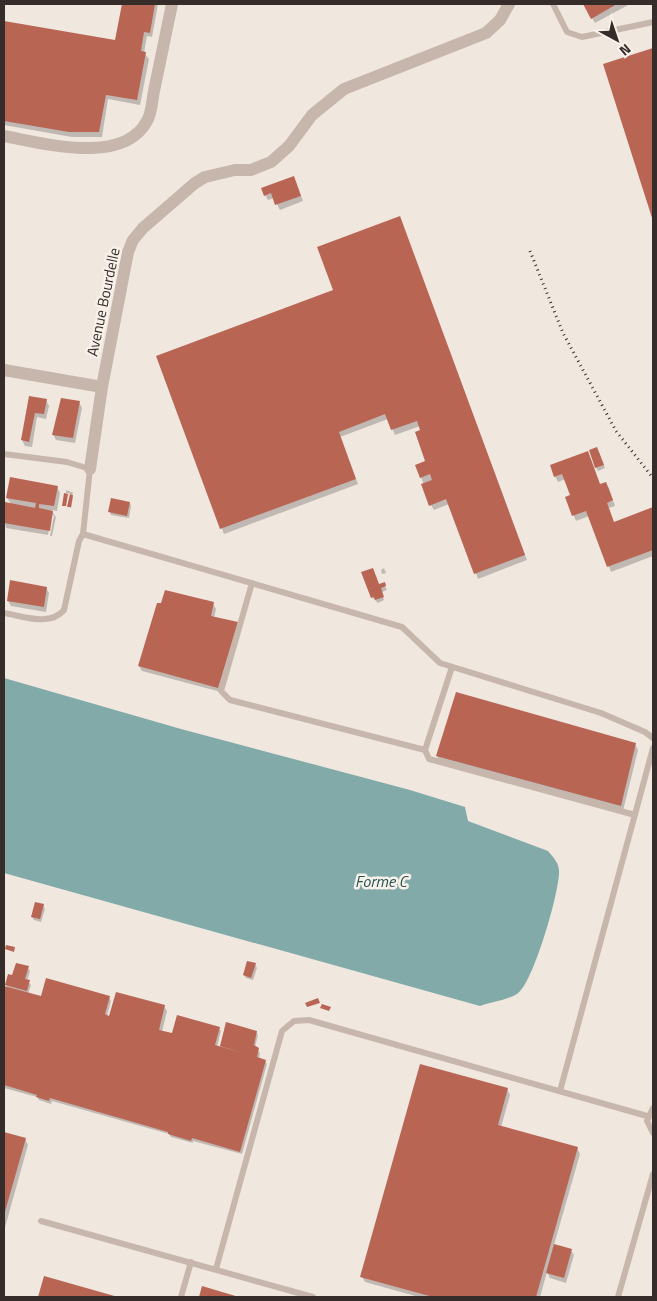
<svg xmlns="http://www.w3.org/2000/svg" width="657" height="1301" viewBox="0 0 657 1301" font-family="'Titillium Web',sans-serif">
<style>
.water{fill:#81aaa9}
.shadow{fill:#0003}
.building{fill:#b96554}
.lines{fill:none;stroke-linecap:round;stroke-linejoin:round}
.lane{stroke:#c7b6ac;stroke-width:6}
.street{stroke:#c7b6ac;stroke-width:12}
.rail{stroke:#362d2a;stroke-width:3;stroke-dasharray:1 4;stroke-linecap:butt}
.labels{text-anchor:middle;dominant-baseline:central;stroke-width:5;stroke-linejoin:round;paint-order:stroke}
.street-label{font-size:15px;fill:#362d2a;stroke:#f8f1ea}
.water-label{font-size:16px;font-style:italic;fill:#245353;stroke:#f8f1ea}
</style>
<rect width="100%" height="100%" fill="#f0e7df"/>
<path class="water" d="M4,678L181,729L410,790L465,807L468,821L548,851C553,857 559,863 559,871C560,890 533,985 517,994C507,1000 491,1002 480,1006L4,873Z"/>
<path class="shadow" d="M123,4H158L152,37L147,36L144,53L149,59L140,105L108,99L102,137H72L4,125V22L116,41Z
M584,4H630L595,23Z
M653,50V218L605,65Z
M296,182L303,201L280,210L274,198L268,200L265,195Z
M400,218L527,560L478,579L449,504L434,510L431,505L421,477L427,462L420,426L395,435L388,419L340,437L358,484L224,534L158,357L334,291Z
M30,397L46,400L49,406L46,419L37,417L32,447L25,446L22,440Z
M79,402L82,408L75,443L56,440L53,434Z
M587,452L600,485L606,483L609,488L615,506L609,508L614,523L653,508V556L611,572L589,516L576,521L566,498L572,496L565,479L558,482L555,476Z
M599,452L605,468L598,471L594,463Z
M57,487L60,493L57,511L51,510L56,517L52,536H50L54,515H51L48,535L6,528L4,518L6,504L12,505L7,498Z
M66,490L74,493L71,494L73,497L71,508L69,507L71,494L66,493Z
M130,503L131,506L129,518L111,515L110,511Z
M384,568L386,573L382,574L381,570Z
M384,584L387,590L382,592L384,600L378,603L372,597L379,586Z
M46,588L49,593L46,612L11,606L8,601Z
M213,604L216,609L214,618L238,623L221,692L142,671L139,666Z
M635,744L638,750L623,811L440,761L437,756Z
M43,905L45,909L41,922L34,920L32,917Z
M255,964L257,968L253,980L246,978L244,975Z
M28,968L30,971L27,981L31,985L28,994L41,998L109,997L111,1001L107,1016L112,1018L164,1006L167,1011L162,1032L173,1035L219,1028L221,1031L217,1047L220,1048L227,1024L256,1032L258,1035L255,1047L260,1053L259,1059L265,1061L267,1064L242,1154L193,1141V1143L171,1137L169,1134L52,1101L51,1104L39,1100L37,1097L4,1088V987L8,988L6,985L13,977Z
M507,1089L510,1095L501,1127L577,1148L580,1154L554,1245L571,1250L574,1255L566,1283L550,1278L547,1272L540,1297H419L365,1282L362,1277Z
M4,1133L25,1139L28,1145L4,1231Z
M45,1277L115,1297H39Z"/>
<path class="building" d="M122,4H155L150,33L144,32L141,51L146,52L137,100L106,95L99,132H69L4,121V21L115,40Z
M583,4H617L591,19Z
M653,48V221L603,64Z
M294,176L301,196L275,205L271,193L264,196L261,188Z
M400,216L525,555L474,574L446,499L429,506L421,484L432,480L430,474L420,478L415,465L425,461L415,432L420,430L417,421L391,430L385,414L339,432L356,479L220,529L156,356L333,290L317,247Z
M29,396L47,399L44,414L35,413L29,442L21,440Z
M61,398L80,401L73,438L52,435Z
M597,447L604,465L595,468L589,450Z
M588,451L600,484L606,482L613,500L607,503L614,522L653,507V550L607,567L586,511L572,516L565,497L570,495L562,474L554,477L550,465Z
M10,477L58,486L54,506L39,504V508L53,511L50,531L4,523L5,502L35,508L36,503L6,498Z
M64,493L68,494L66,506H62Z
M70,494L73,495L71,507H67Z
M111,498L130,502L127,516L108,512Z
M373,568L379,584L385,582L386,586L381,588L384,597L375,600L374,597L371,598L361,572Z
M10,580L47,587L44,607L7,601Z
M165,590L214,602L211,616L238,622L218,688L138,666L157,603H161Z
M456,692L636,743L621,806L436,756Z
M35,902L44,904L40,919L31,917Z
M6,945L15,947L14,952L5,949Z
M247,961L256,963L251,978L243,975Z
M16,963L29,966L25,979L30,980L27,991L5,985L8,974L12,975Z
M46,978L110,996L105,1014L109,1016L116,992L165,1005L159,1030L172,1033L177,1015L220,1027L215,1045L243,1053L220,1046L226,1022L257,1031L254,1045L259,1048L257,1057L266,1060L240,1152L192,1138L191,1141L168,1134V1132L50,1098L49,1101L36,1097L37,1095L4,1085V986L41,996Z
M318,998L320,1003L307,1007L305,1003Z
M322,1004L331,1007L329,1011L320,1008Z
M420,1064L508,1088L498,1125L578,1147L536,1297H433L360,1277Z
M4,1132L26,1138L4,1215Z
M554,1244L572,1249L564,1278L546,1273Z
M44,1276L118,1297H38Z
M202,1286L239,1297H199Z"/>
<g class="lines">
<path class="lane" d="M553,4L567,32L582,37L653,22
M4,454L67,462L90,469L83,534L402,627L440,663L601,713L645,732L653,738
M252,583L221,691L230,700L425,750
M4,613C23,616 50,627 64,610L79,541L83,534
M452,667L425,750L429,759L635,815
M560,1091L653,748
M653,1108L647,1121L653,1133
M41,1221L313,1297
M216,1269L282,1031L294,1021L309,1020L647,1116
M181,1297L191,1262
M618,1297L653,1174"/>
<path class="street" d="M4,136C43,143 123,166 147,121C152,113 152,100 154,91C160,62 166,33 172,4
M4,370L102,387
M90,469L102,387L128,252L133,240L143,228L195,183L205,177L235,170H251L271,162L289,146L312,115L344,89L486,33L500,20L509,4"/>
<path class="rail" d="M530,251L563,333L616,431L653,478"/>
</g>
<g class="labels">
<g class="street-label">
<text transform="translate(103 302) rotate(-78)">Avenue Bourdelle</text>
</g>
<g class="water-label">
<text x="381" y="881">Forme C</text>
</g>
</g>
<rect width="657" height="1301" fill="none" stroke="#362d2a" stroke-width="10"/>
<g transform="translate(617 40) rotate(140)" stroke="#f8f1ea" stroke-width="4" paint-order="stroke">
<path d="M0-4L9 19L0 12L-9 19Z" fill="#362d2a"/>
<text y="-8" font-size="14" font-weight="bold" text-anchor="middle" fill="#362d2a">N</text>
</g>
</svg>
